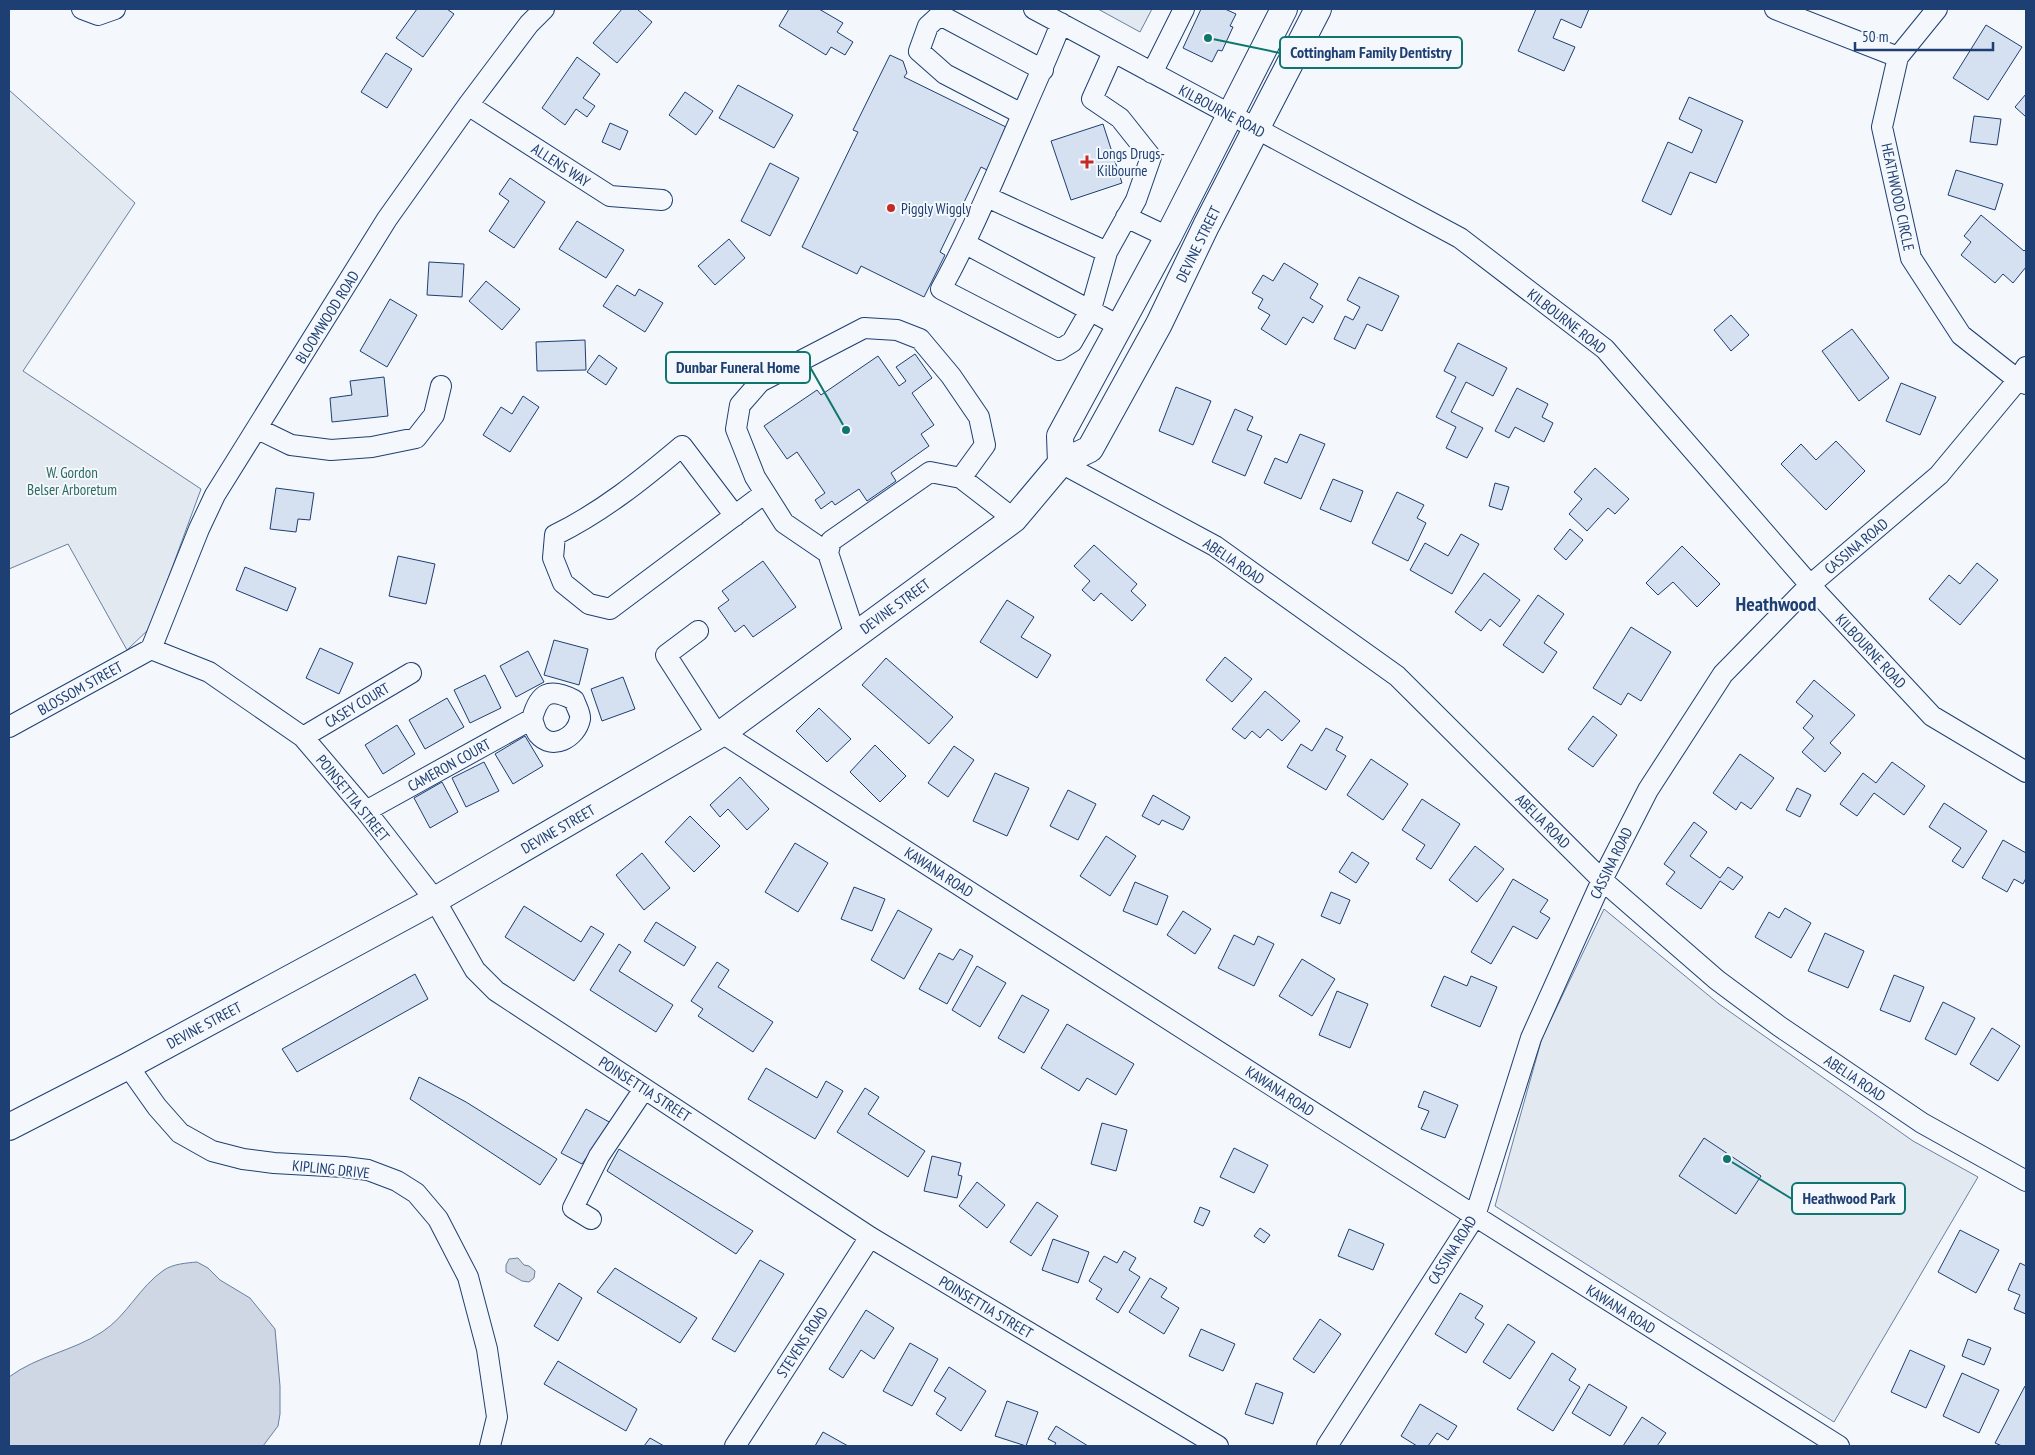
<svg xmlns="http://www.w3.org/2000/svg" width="2035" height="1455" viewBox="0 0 2035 1455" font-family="'PT Sans Narrow',sans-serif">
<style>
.green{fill:#e3e9f0;stroke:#687fa3}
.water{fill:#cfd7e4;stroke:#687fa3}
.building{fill:#d5e0f0;stroke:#1d3f73}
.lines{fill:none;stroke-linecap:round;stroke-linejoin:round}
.minor-casing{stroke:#1d3f73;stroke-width:22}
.major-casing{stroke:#1d3f73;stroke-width:28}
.minor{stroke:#f4f7fb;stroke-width:20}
.major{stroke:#f4f7fb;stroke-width:26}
.poi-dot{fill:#c62828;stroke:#f4f7fb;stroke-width:2}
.labels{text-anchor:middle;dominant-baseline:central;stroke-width:4;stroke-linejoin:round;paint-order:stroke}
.street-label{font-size:15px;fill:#1d3f73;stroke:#f4f7fb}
.poi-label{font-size:15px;fill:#1d3f73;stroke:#f4f7fb;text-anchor:start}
.park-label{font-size:15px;fill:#2c6c60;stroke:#f4f7fb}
.district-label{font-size:20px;font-weight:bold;fill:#1d3f73;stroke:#f4f7fb}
.leader{fill:none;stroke:#0f766e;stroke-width:2}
.callout-dot{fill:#0f766e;stroke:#f4f7fb;stroke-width:2}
.callout{fill:#f4f7fb;stroke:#0f766e;stroke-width:2}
.callout-label{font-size:16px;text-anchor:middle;font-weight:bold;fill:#1d3f73}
</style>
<rect width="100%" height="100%" fill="#f4f7fb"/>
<path class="green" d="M1098,9H1152L1140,32Z
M9,90L135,203L23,371L201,489L150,628L127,650L68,544L9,569Z
M1604,909L1719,1004L1913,1141L1978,1177L1834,1422L1495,1206L1542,1038Z"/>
<path class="water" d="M518,1258L524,1265L529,1266L535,1271L534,1278L529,1282L522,1281L506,1272V1265L509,1259Z
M197,1262L208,1268L220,1280L250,1298L275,1329L280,1386V1414L278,1426L263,1446H9V1377C37,1356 73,1351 102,1332C127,1316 139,1287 164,1270C173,1264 186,1263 197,1262Z"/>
<path class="building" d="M417,9H447L454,14L423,57L396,38Z
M622,9H637L652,22L617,63L593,43Z
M789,9H819L843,23L837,32L853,42L845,55L831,47L826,55L779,26Z
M1201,9H1225L1236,14L1230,26L1233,27L1222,51L1218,50L1212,62L1183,48Z
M1536,9H1589L1581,28L1561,19L1553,38L1575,47L1564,71L1518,51Z
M1986,25L2022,47L1988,100L1953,78Z
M386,53L412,69L387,108L361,92Z
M890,55L903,61L907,73L904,77L1008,128L987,170L981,167L940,252L945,255L924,297L861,266L857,274L802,247L858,132L853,130Z
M577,57L600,74L583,98L595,106L587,117L576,109L565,125L542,108Z
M738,85L793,115L774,148L719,118Z
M685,92L713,111L696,135L669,115Z
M2026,94V117L2015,107Z
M1689,97L1743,121L1716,183L1690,172L1671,215L1642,201L1668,142L1692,153L1702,130L1679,119Z
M1974,116L2001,119L1997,145L1970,142Z
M610,123L628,131L620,150L602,142Z
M1103,124L1122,183L1071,200L1051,141Z
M770,163L799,178L770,236L741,221Z
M1956,170L2003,184L1995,210L1948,195Z
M510,178L545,202L514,248L489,231L509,201L499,194Z
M1981,215L2024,251L2026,249V267L2013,283L2003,274L1995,283L1961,255L1971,242L1964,236Z
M577,221L624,250L606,278L559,249Z
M729,239L745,258L715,285L698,266Z
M429,262L464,264L462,297L427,295Z
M1284,263L1318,284L1310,298L1323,306L1313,323L1303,317L1286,345L1261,329L1270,315L1258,308L1263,299L1252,293L1263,275L1273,281Z
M1359,277L1399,296L1382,331L1367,324L1355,349L1334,339L1345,316L1353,320L1360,307L1347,300Z
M486,281L520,309L502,330L469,301Z
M617,285L635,296L639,289L663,303L645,332L603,306Z
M390,299L417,315L387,367L360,351Z
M1731,315L1749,335L1731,351L1714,330Z
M1852,329L1889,378L1859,401L1822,351Z
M585,340L586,370L537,371L536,342Z
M1458,343L1507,368L1493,396L1466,382L1451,412L1483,428L1467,458L1446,448L1456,427L1436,417L1456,377L1444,371Z
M915,354L932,378L912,393L934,425L921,434L929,446L891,473L896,481L867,501L859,489L835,505L832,501L821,509L815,500L825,493L797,452L787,459L764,426L817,390L821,395L878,356L899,386L906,381L896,367Z
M599,355L617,368L606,385L587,372Z
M384,377L388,416L332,422L330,398L352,395L350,381Z
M1901,383L1936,397L1920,435L1886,421Z
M1176,387L1211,401L1193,445L1159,431Z
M1517,388L1548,404L1542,417L1553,423L1544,442L1515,427L1509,438L1495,431Z
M523,396L539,407L510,452L483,435L501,407L512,414Z
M1235,409L1253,417L1247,430L1262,436L1245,476L1212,462Z
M1300,434L1325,444L1301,499L1264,483L1275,458L1287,463Z
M1836,441L1865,471L1826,510L1781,464L1801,444L1816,460Z
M1595,468L1629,499L1615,514L1608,508L1587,531L1569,514L1582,499L1574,492Z
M1333,479L1363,491L1351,522L1320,509Z
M1495,483L1509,487L1502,510L1489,506Z
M276,488L314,493L310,520L298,519L296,532L270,529Z
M1397,492L1424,505L1417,518L1426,523L1408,561L1372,543Z
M1570,529L1583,540L1566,560L1554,549Z
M1461,534L1479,544L1452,594L1410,570L1425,543L1448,556Z
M1094,545L1137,584L1131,591L1146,605L1132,621L1101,593L1094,601L1082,590L1090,581L1074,566Z
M1682,546L1720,584L1697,607L1673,582L1658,595L1646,583Z
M398,556L435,564L426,604L389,596Z
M763,561L796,607L753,637L744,625L735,632L718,608L729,600L722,591Z
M1977,563L1998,580L1960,625L1929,599L1949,575L1960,584Z
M245,567L296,588L287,611L236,590Z
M1484,573L1520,600L1500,627L1490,619L1481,631L1455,612Z
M1538,595L1564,614L1544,643L1557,652L1543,673L1503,645Z
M1007,600L1034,617L1021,637L1051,655L1037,678L980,642Z
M1631,627L1671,652L1641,701L1628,693L1621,705L1593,688Z
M554,640L588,649L579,685L544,675Z
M320,648L353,663L339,694L306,678Z
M528,651L544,682L516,697L500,666Z
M1225,657L1252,679L1232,702L1206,680Z
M886,658L953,717L929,744L862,685Z
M485,675L501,708L470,723L454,690Z
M623,677L635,709L602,721L591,689Z
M1814,680L1855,715L1830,743L1841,753L1825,772L1802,752L1814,738L1803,728L1813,716L1796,702Z
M1265,691L1300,721L1282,741L1268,729L1260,738L1252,731L1245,739L1232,729Z
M447,698L464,727L425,749L409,720Z
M819,708L851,739L827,762L796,731Z
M1593,716L1617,735L1593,767L1568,749Z
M397,725L415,754L383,774L365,745Z
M1326,728L1343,737L1336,750L1346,756L1326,790L1287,767L1301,744L1312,751Z
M525,736L543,766L513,784L495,754Z
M875,745L906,776L880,802L850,772Z
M954,746L974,760L948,797L928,783Z
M1740,754L1774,778L1751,809L1741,802L1736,810L1713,793Z
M1371,759L1408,784L1383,820L1347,795Z
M484,762L499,791L466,807L452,778Z
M1892,762L1925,786L1904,815L1874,793L1857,816L1840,804L1863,773L1876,783Z
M995,773L1029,788L1007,836L973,821Z
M740,777L769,809L747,830L728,809L720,817L710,805Z
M442,782L458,812L430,828L414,798Z
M1797,788L1811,795L1800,817L1786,810Z
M1068,790L1096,804L1078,840L1050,826Z
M1153,795L1190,817L1183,830L1162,820L1159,825L1142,816Z
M1422,799L1460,824L1431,869L1416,859L1425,845L1402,830Z
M1944,803L1987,831L1963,868L1952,861L1961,848L1929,827Z
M690,816L720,846L694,872L665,842Z
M1694,822L1707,832L1690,856L1720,878L1728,867L1743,877L1733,890L1720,881L1701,909L1666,884L1675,872L1664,864Z
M1106,836L1136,856L1110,896L1080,876Z
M2003,840L2026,853V878L2023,884L2014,879L2007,892L1982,878Z
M795,843L828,863L798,912L765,892Z
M1475,846L1504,869L1477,902L1449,880Z
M1352,852L1369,863L1356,883L1339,872Z
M642,853L670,888L644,910L616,875Z
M1513,879L1548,900L1540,912L1550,918L1537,939L1513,926L1491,964L1471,952Z
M1135,882L1168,896L1157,925L1123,911Z
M854,887L885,899L872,931L841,919Z
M1331,892L1350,900L1340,924L1321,916Z
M524,906L581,942L591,926L604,934L574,981L505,937Z
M1785,908L1811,923L1791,958L1755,937L1769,912L1779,918Z
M898,910L932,929L904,979L871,960Z
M1183,911L1211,929L1195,954L1167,935Z
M656,922L696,947L684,966L644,941Z
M1825,933L1864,951L1848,988L1808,971Z
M1234,935L1254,945L1258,936L1274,944L1254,986L1218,968Z
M619,944L631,952L619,971L673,1005L656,1032L590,990Z
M960,949L973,956L947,1004L919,989L939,953L953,960Z
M1302,959L1335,979L1312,1016L1279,996Z
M717,962L729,970L718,987L773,1022L753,1052L698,1016L703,1009L691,1001Z
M977,966L1006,983L980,1027L952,1010Z
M415,974L428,999L297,1072L282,1049Z
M1894,975L1924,987L1910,1022L1880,1010Z
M1444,976L1467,986L1471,976L1497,987L1480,1027L1431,1006Z
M1337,991L1368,1004L1350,1048L1319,1035Z
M1022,995L1049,1010L1024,1053L998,1038Z
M1943,1002L1975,1018L1956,1055L1925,1039Z
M1067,1024L1134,1064L1116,1095L1087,1078L1079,1091L1041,1068Z
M1992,1028L2020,1046L1998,1081L1970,1064Z
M766,1068L817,1098L826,1081L843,1091L815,1139L748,1099Z
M419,1077L466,1102L557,1159L540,1185L410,1099Z
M865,1088L879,1097L868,1114L925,1151L908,1177L837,1132Z
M1424,1091L1458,1105L1445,1138L1421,1129L1429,1111L1418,1107Z
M586,1109L611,1123L582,1164L561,1153Z
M1102,1123L1127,1130L1116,1171L1091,1164Z
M1704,1138L1761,1176L1736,1214L1679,1176Z
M1234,1148L1268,1165L1254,1193L1220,1177Z
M619,1149L753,1231L736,1254L607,1171Z
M932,1156L961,1163L958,1175L962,1176L957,1198L924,1191Z
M977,1182L1005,1205L987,1228L959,1206Z
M1037,1202L1058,1216L1031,1256L1010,1242Z
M1200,1207L1210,1211L1203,1226L1194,1222Z
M1260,1228L1270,1235L1264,1243L1254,1236Z
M1349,1229L1384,1244L1373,1270L1338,1256Z
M1960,1230L1999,1250L1976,1293L1938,1272Z
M1053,1239L1089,1252L1078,1283L1042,1270Z
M1124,1251L1136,1258L1129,1270L1140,1277L1118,1313L1096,1299L1102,1289L1089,1281L1104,1256L1117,1263Z
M760,1260L784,1274L735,1352L712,1339Z
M2020,1263L2026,1266V1314L2014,1309L2020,1295L2008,1290Z
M615,1268L697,1318L680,1343L597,1292Z
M1150,1278L1167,1288L1161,1297L1179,1308L1164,1334L1129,1312Z
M559,1283L582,1298L558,1341L534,1326Z
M1460,1293L1483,1306L1475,1318L1484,1324L1466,1353L1435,1334Z
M866,1310L894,1328L874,1359L861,1350L843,1378L829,1369Z
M1320,1319L1341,1334L1314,1373L1293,1359Z
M1508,1324L1535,1342L1510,1379L1483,1362Z
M1201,1329L1235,1344L1223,1371L1189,1356Z
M1968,1339L1991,1348L1984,1365L1962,1356Z
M910,1343L938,1359L912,1406L883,1391Z
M1910,1350L1945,1366L1926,1408L1891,1392Z
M1552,1353L1576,1369L1569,1380L1580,1387L1553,1431L1517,1409Z
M558,1361L637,1409L626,1431L544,1384Z
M949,1367L986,1391L961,1431L936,1414L946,1398L934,1391Z
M1962,1373L1999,1390L1979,1433L1943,1416Z
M1256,1383L1283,1393L1273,1424L1245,1414Z
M1589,1384L1627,1407L1610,1436L1572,1413Z
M2025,1386L2026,1387V1446H2002L1995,1443Z
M1007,1401L1038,1412L1026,1446L995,1436Z
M1420,1404L1457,1426L1448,1440L1437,1433L1428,1446H1417L1401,1436Z
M1642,1417L1666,1433L1657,1446H1623Z
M1056,1426L1088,1446H1054L1056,1443L1048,1439Z
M823,1432L848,1446H815Z
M650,1438L664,1446H644Z"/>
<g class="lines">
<g class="minor-casing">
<path id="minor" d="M82,9L98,15L115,9
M1034,9L1460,238L1605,349L1810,585L1932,716L2026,772
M1775,9L1898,57
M1937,9L1898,57L1882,127L1911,258L1961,335L2018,380L2026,384
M1061,23C1049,55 1035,84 1022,115C996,174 972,233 941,289L1059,350L1072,342L1091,309L1107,252L1136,200L1151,157L1120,118L1092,99L1113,52
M1152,73L1184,9
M468,105L610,196L662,200
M1022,114L945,74L919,51L928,26L940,15L1043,70
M987,197L1107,252
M1126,217L1168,237
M966,244L1121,327
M258,429L291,445L331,450L372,447L416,438L434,415L441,386
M1061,463L1215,546L1397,676L1602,880L1717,980L1779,1026L1922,1123L2026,1181
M735,516L682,446C643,479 602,512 555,535L553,558L563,583L589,604L610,609L765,493
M828,553L784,523L755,477L736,429L740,405L760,382L864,328L897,330L920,339L951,376L979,417L985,445L961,478
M698,631L666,655L718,736
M855,635L828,553L831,541L930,472L961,478L1014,519
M151,649L209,672L303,737L366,811L435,900L475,970L496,991L870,1237L1218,1446
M151,649L199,529L215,495L387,219L468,105L529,24L544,9
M9,727L151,649
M722,733L1475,1216L1839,1446
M303,737L411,673
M366,811L532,719C539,693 549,687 574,700C576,706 581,714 580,719C576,738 552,751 538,734C535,730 534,724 532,719
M128,1066L157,1107L180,1133L212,1151L243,1159L274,1163L344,1167L368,1170L397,1181L416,1193L438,1219L468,1277L487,1349L497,1417L490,1446
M591,1219L573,1208L599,1156L644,1089
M735,1446L870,1237
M1327,1446L1475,1216L1531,1038L1602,880L1648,790L1723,674L1810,585L1939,475L2018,380L2026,367"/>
</g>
<g class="major-casing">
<path id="major" d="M1061,463L1060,436L1168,237L1284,9
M9,1127L128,1066L435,900L722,733L1014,519L1061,463L1090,449L1159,324L1206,226L1318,9"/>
</g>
<use href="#minor" class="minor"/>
<use href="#major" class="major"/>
</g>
<g class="poi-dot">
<path d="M1084.5 154.5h5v5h5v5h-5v5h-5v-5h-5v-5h5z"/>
<circle cx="891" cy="208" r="5"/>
</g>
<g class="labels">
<g class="street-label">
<text transform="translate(1222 111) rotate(28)">KILBOURNE ROAD</text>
<text transform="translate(561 165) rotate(33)">ALLENS WAY</text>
<text transform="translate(1898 197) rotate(78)">HEATHWOOD CIRCLE</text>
<text transform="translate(1198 244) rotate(-64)">DEVINE STREET</text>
<text transform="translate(327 317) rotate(-58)">BLOOMWOOD ROAD</text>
<text transform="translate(1567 321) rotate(38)">KILBOURNE ROAD</text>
<text transform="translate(1856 546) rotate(-40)">CASSINA ROAD</text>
<text transform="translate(1234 561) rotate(34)">ABELIA ROAD</text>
<text transform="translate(895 606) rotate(-36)">DEVINE STREET</text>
<text transform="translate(1871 651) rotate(47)">KILBOURNE ROAD</text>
<text transform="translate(80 688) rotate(-29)">BLOSSOM STREET</text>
<text transform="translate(357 705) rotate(-31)">CASEY COURT</text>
<text transform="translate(449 765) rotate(-29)">CAMERON COURT</text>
<text transform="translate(353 798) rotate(51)">POINSETTIA STREET</text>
<text transform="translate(1543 821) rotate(45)">ABELIA ROAD</text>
<text transform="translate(558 829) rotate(-30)">DEVINE STREET</text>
<text transform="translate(1611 863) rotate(-64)">CASSINA ROAD</text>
<text transform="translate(939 872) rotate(33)">KAWANA ROAD</text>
<text transform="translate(204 1025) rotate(-28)">DEVINE STREET</text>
<text transform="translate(1855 1078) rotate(34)">ABELIA ROAD</text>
<text transform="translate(645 1089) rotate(33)">POINSETTIA STREET</text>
<text transform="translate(1280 1091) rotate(33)">KAWANA ROAD</text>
<text transform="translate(331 1169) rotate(6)">KIPLING DRIVE</text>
<text transform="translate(1452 1250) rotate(-58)">CASSINA ROAD</text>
<text transform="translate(986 1307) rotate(31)">POINSETTIA STREET</text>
<text transform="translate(1621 1309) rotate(32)">KAWANA ROAD</text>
<text transform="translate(802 1342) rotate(-57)">STEVENS ROAD</text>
</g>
<g class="poi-label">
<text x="1097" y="153">Longs Drugs-<tspan x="1097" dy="17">Kilbourne</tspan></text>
<text x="901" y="208">Piggly Wiggly</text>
</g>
<g class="park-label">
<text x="72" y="472">W. Gordon<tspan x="72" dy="17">Belser Arboretum</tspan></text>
</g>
<g class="district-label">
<text x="1776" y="604">Heathwood</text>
</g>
</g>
<path class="leader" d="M1208 38L1280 53M846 430L810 367M1727 1159L1792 1199"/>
<g class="callout-dot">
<circle cx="1208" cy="38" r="5"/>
<circle cx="846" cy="430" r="5"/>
<circle cx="1727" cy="1159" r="5"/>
</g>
<g class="callout">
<rect x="1280" y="37" width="182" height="31" rx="5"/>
<rect x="666" y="352" width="144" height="31" rx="5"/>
<rect x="1792" y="1183" width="113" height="31" rx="5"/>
</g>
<g class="callout-label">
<text x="1371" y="58">Cottingham Family Dentistry</text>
<text x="738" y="373">Dunbar Funeral Home</text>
<text x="1849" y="1204">Heathwood Park</text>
</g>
<rect width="2035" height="1455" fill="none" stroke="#1d3f73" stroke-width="20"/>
<path d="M1855 42v8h138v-8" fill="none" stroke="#1d3f73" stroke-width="2.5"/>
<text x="1862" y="42" font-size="15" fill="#1d3f73" stroke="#f4f7fb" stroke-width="4" paint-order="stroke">50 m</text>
</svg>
